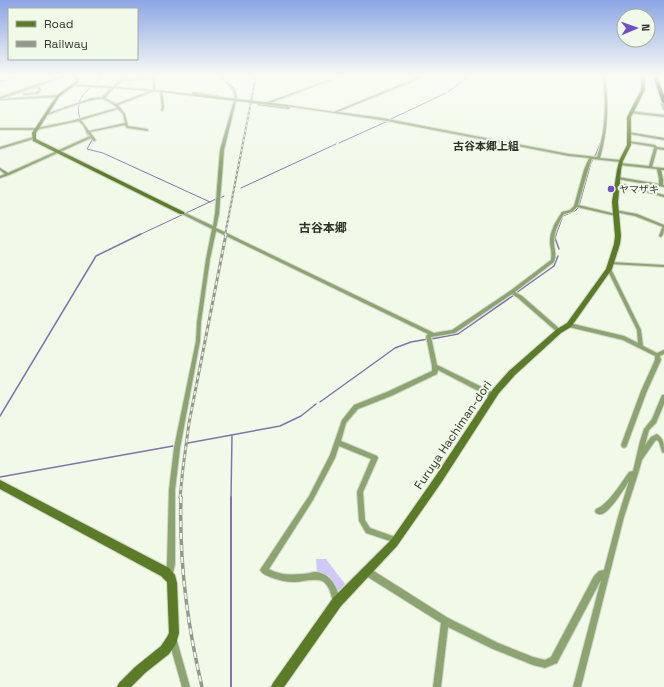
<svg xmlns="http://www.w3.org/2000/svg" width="664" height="687" viewBox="0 0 664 687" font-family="'Space Grotesk','Noto Sans JP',sans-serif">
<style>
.green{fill:#d0c8f8}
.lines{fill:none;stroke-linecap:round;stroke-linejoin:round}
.stream-far2{stroke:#8075ab;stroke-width:1}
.stream-far1{stroke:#8075ab;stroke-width:1.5}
.stream{stroke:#8075ab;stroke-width:2}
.street-casing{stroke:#cfd6c8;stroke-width:2}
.secondary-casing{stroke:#cfd6c8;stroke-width:2}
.highway-casing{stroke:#cfd6c8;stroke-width:2}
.street{fill:#8ca46f;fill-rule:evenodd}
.secondary{fill:#5a7c26;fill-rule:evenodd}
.highway{fill:#2c3e13;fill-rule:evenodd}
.rail-far2-casing{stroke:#94998e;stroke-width:2}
.rail-far1-casing{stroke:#94998e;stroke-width:3}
.rail-casing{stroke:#94998e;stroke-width:3.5}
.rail-far2{stroke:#f1f9e9;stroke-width:1;stroke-dasharray:2.5;stroke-linecap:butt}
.rail-far1{stroke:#f1f9e9;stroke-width:1.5;stroke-dasharray:4;stroke-linecap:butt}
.rail{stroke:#f1f9e9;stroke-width:2;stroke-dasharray:6;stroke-linecap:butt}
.street-bridge-casing{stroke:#cfd6c8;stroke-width:3.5;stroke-linecap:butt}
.street-bridge{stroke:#8ca46f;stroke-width:2.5}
.poi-dot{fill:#724ec7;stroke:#f1f9e9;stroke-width:1.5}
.labels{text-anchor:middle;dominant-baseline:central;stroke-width:4;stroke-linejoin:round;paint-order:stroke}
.far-poi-label{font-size:10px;fill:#353832;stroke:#f1f9e9;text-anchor:start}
.far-neighbourhood-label{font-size:11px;font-weight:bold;fill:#2c3226;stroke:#f1f9e9}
.far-quarter-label{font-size:12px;font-weight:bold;fill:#2c3226;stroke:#f1f9e9}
.street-label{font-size:12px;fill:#353832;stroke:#f1f9e9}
</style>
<rect width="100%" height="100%" fill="#f1f9e9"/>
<path class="green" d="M316,559H326L345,584L340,590H337L317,573Z"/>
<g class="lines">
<path class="stream-far2" d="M448,92L469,76
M80,119C73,95 89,92 102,76
M391,119L446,93
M82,123L87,134L92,140L87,149L103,153L210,202
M602,138L603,132
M339,143L388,121
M595,156L602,139
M241,188L336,144
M220,198L224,196
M579,206L591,163L594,158
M139,235L216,199
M556,235L563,216L575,211L578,208"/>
<path class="stream-far1" d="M556,234L555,238L559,249
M516,293L554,266L558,256
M431,339L458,334L514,295
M320,402L395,348L411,342L428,339
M0,416L96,256L141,234
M188,443L280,426L301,416L316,404
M0,477L173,446
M231,498L232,435"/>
<path class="stream" d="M231,687V497"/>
<g class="street-casing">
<path id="street" d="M20,76H22L0,82V80Z
M65,76H67L39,86L41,90L38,94L24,95L23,94L36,92L39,90L37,87L0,99V97L36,84Z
M124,76H126L123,79L153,77V76H155V90L196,95L195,96L162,92L164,107L163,110L162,111L161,110L162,107L160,92L154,91L118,105L125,114L128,126L147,129L148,130V131L127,128L126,127L125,125L90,132L96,140L95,141H93L91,138L9,175L0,178V176L5,174L0,170V168L8,173L90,136L86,132V131L83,125L79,121L36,130H0V128H36L71,121L117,108C114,104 108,101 103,99C95,97 58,111 48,115L46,114L92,98L102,97L111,88L73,86L72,84L113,87L119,80V79ZM153,79V90L115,87L122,81ZM114,88L151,91L116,104L105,98ZM118,109L123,114L125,123L89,131L81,120Z
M219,76H221L235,89L237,97L224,150L219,214L216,228L434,333L452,330L510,291L551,260C552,254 551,249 550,244C549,232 556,221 562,212L570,210L574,206L584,170L589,158L569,156L382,120L286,106L287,105L334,112L421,76L422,78L337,112L382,118L569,154L597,157C606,129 606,105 603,76H605C609,105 608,130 600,158L621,160L623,161L621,162L592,159L588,170L578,205L616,214L618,215L616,216L577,207L572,212L564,214C559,222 554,232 554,242C554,249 557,255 554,262L515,292L522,296L561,330V332H557L518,298L512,294L455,333L431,337L437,365L494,393L495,395L494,397H490L438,370L437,374L391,396L358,409L346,423L341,441L377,456L378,458L363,492L365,520L370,528L398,538L399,540L398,542L396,543L366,533L359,521L357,492L371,459L339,446L335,458L313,500L269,569C279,575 291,575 302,574C306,574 310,573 314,572C326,572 333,580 337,590C339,595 341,600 340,605L337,606L334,605C331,597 331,588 324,582C317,577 303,582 294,582C286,582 278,580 270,577C266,575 262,574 260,570L309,496L330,455L342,420L354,405L387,392L432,371V366L426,336L428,334L216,231L210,259L201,322L200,341L180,448L175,490V564L172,578L169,579L166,578L165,575L167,564L169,490L174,448L196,341L197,322L206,259L212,229L180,213L182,212H183L213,226L215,214L220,150L235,97L233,90Z
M340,76H342L267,104L265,103Z
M193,92L219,96L220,97L219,98L192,94Z
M58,95L59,97L0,100L1,99Z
M664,102V110L663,109L661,104Z
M259,103L289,107L290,108L289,109L258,105V103Z
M631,111L664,115V117L630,113V112Z
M628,132L664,138V140L629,134H628Z
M33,137H34V139L0,149V147Z
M629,141L655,145L657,147L664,148V150L657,149L652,167L664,168V170H661L663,179V185H664V187L617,179L616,178L618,177L659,184V179L657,169L619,165V163H620L649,166L654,148V147L630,143L628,142Z
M616,182L664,195V197L616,184Z
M615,210L637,214L664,225C664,229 664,235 661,237L659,236L662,228L663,227L635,216L615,212Z
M610,262L664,265V267L611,264L609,263Z
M607,268H609L611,269L641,330L643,346L657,353L664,350V354L660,356L661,360L647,391L627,445L626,447L624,448L622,447L621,445L641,391L655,360V356L623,340L569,327L567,325L569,323L624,336L638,343L637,330L607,269Z
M662,395H664V404L656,423L649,430L645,445L651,437L657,434C664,439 664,444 664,453L662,452L659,442L657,440L655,441L642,460L638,474L624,517L581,687H573L601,580L557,663L545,668L533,665L493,649L448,627L441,687H433L441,623L363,574L362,571L363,568L366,567L369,568L448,618L498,643L533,657L545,660L551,657L594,576L599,571L604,570L618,517L629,481C624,489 611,511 602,514C599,515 598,514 596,513L595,511L596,509C608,505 621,483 629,472L633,471L640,441L644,429L652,419Z
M173,637L176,638L177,641L190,687H182L169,641L170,638Z"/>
</g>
<g class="secondary-casing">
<path id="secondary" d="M73,76H75L79,79V82L59,97L36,133V139L184,212V214H180L33,141L32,133L57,95L75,82V79Z
M641,76H645V90L631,117V145L623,161L621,170L618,202L621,236L620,244L612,269L571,327L561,333L515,375L499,393L441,483L397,546L341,606L284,687H271L273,683L333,598L391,540L435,477L493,389L509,371L557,329L567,323L606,269L614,244L615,236L612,202L617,170L619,161L627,145V117L641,90Z
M0,480L169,568L175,575L177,583L179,633L176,644L169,654L145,673L131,687H117L119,683L135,667L161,646L167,637L169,633L167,582L161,576L0,489Z"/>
</g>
<g class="highway-casing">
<path id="highway" d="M653,76H657L664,95V103L662,102Z"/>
</g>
<use href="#street" class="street"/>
<use href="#secondary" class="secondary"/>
<use href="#highway" class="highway"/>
<g class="rail-far2-casing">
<path id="rail-far2" d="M225,235L256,76"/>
</g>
<g class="rail-far1-casing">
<path id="rail-far1" d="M180,498L183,468L189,423L226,234"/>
</g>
<g class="rail-casing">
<path id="rail" d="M181,497C179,561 187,624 202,687"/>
</g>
<use href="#rail-far2" class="rail-far2"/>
<use href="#rail-far1" class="rail-far1"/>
<use href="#rail" class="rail"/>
<g class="street-bridge-casing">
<path id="street-bridge" d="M195,95L287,106"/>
</g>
<use href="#street-bridge" class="street-bridge"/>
</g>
<linearGradient id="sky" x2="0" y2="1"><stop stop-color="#8ba5e4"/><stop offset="0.44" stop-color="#f9fcf5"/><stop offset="1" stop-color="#f9fcf5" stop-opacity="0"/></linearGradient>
<rect width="664" height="172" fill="url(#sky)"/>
<circle class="poi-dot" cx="611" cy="189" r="4"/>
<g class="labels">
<g class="far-poi-label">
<text x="619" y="189">ヤマザキ</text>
</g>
<g class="far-neighbourhood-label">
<text x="486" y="146">古谷本郷上組</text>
</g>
<g class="far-quarter-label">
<text x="323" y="228">古谷本郷</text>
</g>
<g class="street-label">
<text transform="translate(453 435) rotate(-56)">Furuya Hachiman-dori</text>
</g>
</g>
<rect x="8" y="8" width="130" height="52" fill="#f1f9e9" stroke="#a6aca0"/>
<rect x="16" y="21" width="20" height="6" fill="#5a7c26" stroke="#a6aca0"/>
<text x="44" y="28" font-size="12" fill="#353832">Road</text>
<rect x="16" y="41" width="20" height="6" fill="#94998e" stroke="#a6aca0"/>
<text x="44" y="48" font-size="12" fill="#353832">Railway</text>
<g transform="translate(636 28) rotate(88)"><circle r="19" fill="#f1f9e9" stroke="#a6aca0"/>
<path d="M0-3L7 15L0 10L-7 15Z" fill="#724ec7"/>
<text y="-6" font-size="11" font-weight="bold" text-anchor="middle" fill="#353832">N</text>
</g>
</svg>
